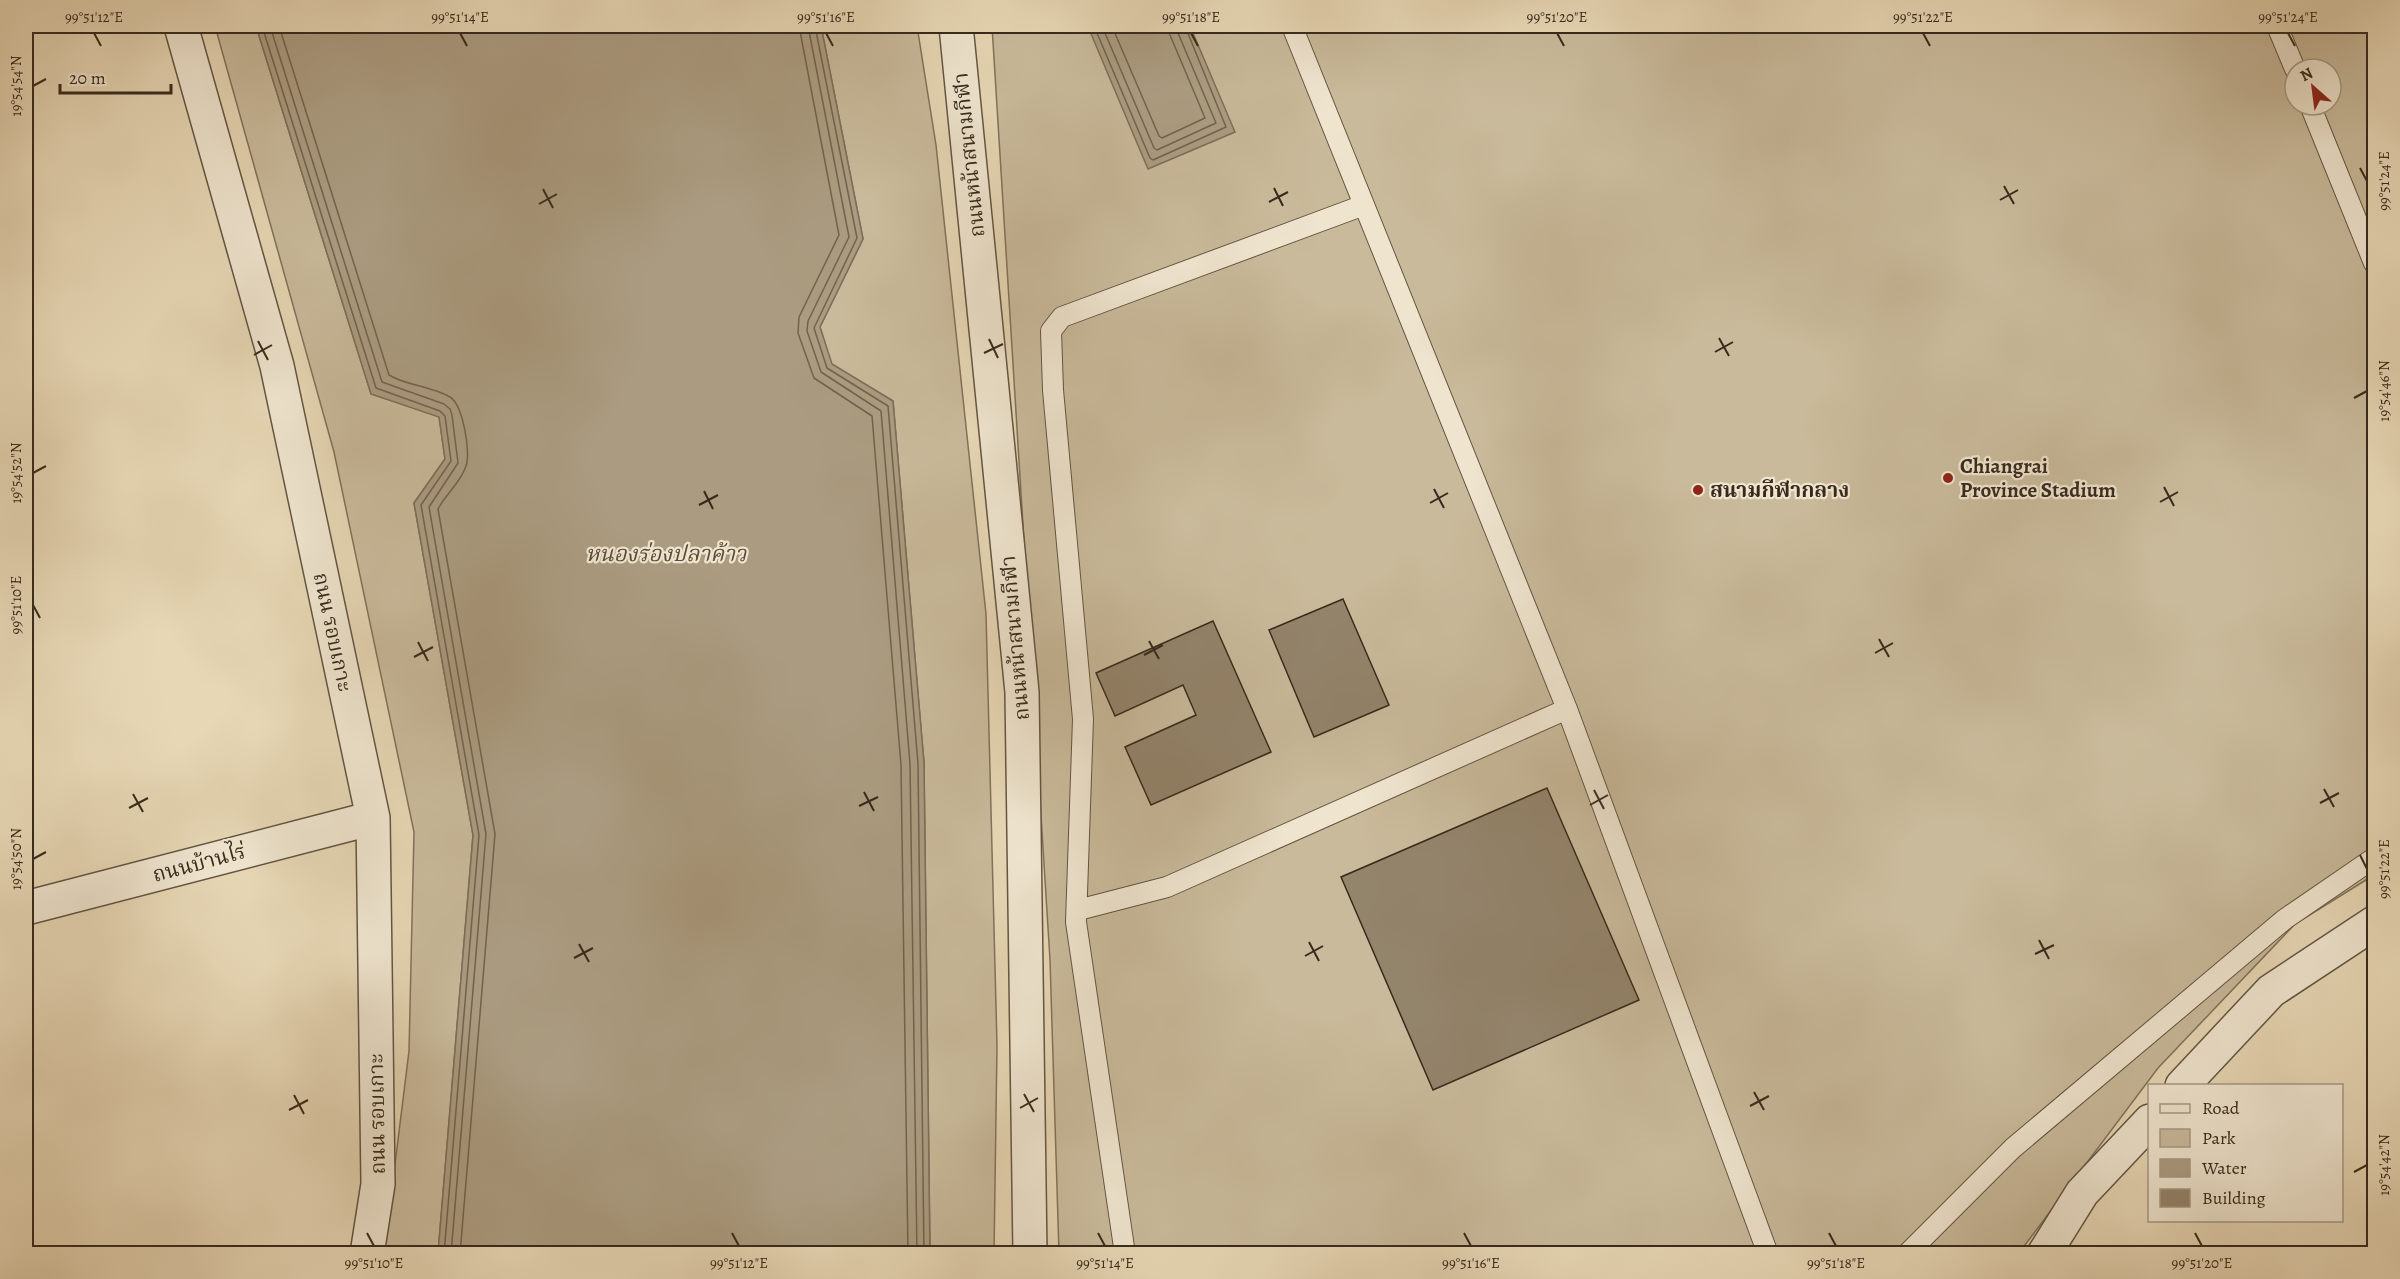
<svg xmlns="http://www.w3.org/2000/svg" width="2400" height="1279" viewBox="0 0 2400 1279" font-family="Alegreya,'Noto Serif Thai',serif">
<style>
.green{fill:#c9ba9b;stroke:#80725c;stroke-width:1.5;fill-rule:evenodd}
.water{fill:#ab9c81;stroke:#7d6e59;stroke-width:1.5}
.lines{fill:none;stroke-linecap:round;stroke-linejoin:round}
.shore{stroke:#71634e;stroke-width:1.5}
.building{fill:#93846c;stroke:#372a1c;stroke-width:1.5}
.lane-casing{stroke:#635542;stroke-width:22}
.street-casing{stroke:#635542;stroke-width:36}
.lane{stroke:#efe5cf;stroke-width:20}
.street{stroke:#efe5cf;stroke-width:33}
.ticks{fill:none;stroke:#372a1c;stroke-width:2}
.poi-dot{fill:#8f2418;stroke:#efe5cf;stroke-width:2}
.labels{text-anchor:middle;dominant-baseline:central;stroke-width:4.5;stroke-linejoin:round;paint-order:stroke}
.street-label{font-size:21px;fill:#372a1c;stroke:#efe5cf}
.poi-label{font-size:21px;font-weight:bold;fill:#372a1c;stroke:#efe5cf;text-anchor:start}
.water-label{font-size:22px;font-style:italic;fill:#5a4c3a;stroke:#efe5cf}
.neatline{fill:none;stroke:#372a1c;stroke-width:2}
.ticks-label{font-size:15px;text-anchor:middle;fill:#372a1c}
</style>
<rect width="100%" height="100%" fill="#e7d7b5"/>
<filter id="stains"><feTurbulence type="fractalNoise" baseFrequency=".00333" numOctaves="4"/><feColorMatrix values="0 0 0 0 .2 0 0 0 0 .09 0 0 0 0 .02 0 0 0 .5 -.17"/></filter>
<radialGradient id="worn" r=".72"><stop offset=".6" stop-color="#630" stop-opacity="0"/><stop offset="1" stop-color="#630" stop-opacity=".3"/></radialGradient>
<path class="green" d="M215,26H256L371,394L439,416L445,459L414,503L473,835L438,1253H384L409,1051L414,832L334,452Z
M821,26H917L936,145L986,614L997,1046L994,1253H930L924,763L893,401L831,364L820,327L863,239Z
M992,26H2374V875L2295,924L2158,1068L2019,1253H1059L1050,960ZM2295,69H2331V105H2295Z"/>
<path class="water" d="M256,26H821L863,239L820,327L832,364L893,401L924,763L930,1253H438L473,835L414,503L445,459L439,417L371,394Z
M1097,26H1190L1235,132L1148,169L1089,29Z"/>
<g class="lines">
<path class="shore" d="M262,26L376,388L440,411L445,416L451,461L421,505L479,835L444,1254
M270,26L382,382L444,404L450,409L452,415L458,463L429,507L486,834L451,1254
M279,26L389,375C407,386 431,386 450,397C463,405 471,453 466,466C461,482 446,494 438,509L495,834L460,1254
M799,26L839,235L799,317L798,333L814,378L872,416L901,765L908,1254
M808,26L849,237L808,321L807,331L821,372L881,411L910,764L917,1254
M815,26L857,238L814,328L827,368L888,406L918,764L924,1254
M1097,26V33L1150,158L1153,160L1226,127L1185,26
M1105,26V33L1154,148L1157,150L1216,123L1178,33L1177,26
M1114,26V31L1159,136L1162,138L1205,118L1170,35L1168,26"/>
</g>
<path class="building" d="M1343,599L1389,705L1314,737L1269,630Z
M1213,621L1271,752L1151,805L1125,747L1196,715L1183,685L1115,716L1096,673Z
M1547,788L1639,1000L1433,1090L1341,877Z"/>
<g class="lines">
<g class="lane-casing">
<path id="lane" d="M1292,26L1567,709L1768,1254
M2277,26L2295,69
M2310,105L2374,263
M1078,910L1167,887L1567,709
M1125,1254L1076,922L1083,719L1053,390L1051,331L1062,317L1364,205
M1907,1254L2013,1148L2285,919L2374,858"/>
</g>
<g class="street-casing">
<path id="street" d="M181,26L277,366L373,818L378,1184L367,1254
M956,26L1022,692L1030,1254
M26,908L373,818
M2182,1086L2271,991L2374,923
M2044,1254L2082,1193L2150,1121"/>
</g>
<use href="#lane" class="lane"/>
<use href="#street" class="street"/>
</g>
<path class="ticks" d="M94,33L101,46M460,33L467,46M826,33L833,46M1191,33L1198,46M1557,33L1564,46M1923,33L1930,46M2288,33L2295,46M33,86L46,79M2360,168L2367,181M2004,186L2014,204M1274,188L1283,206M543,189L553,208M2000,200L2018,190M1269,202L1288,192M539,204L557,194M1719,338L1729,356M989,339L998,358M258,341L268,360M1715,352L1733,342M984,353L1003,344M254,355L272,345M2354,398L2367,391M33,473L46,466M2164,487L2174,506M1434,489L1444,508M704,491L713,509M2160,502L2178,492M1430,503L1448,493M699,505L718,495M33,605L40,618M1879,639L1889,657M1149,641L1159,659M418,642L428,661M1875,653L1893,643M1144,655L1163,645M414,657L433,647M2324,789L2334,807M1594,790L1604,809M864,792L874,811M133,794L143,812M2320,803L2339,793M1590,805L1608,795M859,806L878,797M129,808L148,798M2360,855L2367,869M33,859L46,852M2039,940L2049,959M1309,942L1319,961M579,944L589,962M2035,954L2054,945M1305,956L1323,946M574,958L593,948M1754,1092L1764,1110M1024,1094L1034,1112M294,1095L304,1114M1750,1106L1769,1096M1020,1108L1038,1098M289,1110L308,1100M2354,1172L2367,1165M367,1233L374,1246M732,1233L739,1246M1098,1233L1105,1246M1464,1233L1471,1246M1829,1233L1836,1246M2195,1233L2202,1246"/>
<g class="poi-dot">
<circle cx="1948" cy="478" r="6"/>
<circle cx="1698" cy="490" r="6"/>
</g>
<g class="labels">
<g class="street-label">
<text transform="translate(969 155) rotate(-96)">ถนนหน้าสนามกีฬา</text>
<text transform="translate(333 632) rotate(78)">ถนน รอบเกาะ</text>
<text transform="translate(1015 638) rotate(-95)">ถนนหน้าสนามกีฬา</text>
<text transform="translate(199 863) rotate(-15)">ถนนบ้านไร่</text>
<text transform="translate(377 1114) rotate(-91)">ถนน รอบเกาะ</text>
</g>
<g class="poi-label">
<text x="1960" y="466">Chiangrai<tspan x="1960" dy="24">Province Stadium</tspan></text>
<text x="1710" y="490">สนามกีฬากลาง</text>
</g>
<g class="water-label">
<text x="666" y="554">หนองร่องปลาค้าว</text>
</g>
</g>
<rect width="2400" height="1279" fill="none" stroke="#e7d7b5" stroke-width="66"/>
<rect x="2148" y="1084" width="195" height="138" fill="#efe5cf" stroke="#a59a87" stroke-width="1.5"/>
<rect x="2160" y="1104" width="30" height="9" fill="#efe5cf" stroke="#a59a87" stroke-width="1.5"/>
<text x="2202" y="1114" font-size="18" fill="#372a1c">Road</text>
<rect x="2160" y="1129" width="30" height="18" fill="#c9ba9b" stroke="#a59a87" stroke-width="1.5"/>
<text x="2202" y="1144" font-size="18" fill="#372a1c">Park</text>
<rect x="2160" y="1159" width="30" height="18" fill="#ab9c81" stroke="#a59a87" stroke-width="1.5"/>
<text x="2202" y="1174" font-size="18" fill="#372a1c">Water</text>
<rect x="2160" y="1189" width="30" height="18" fill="#93846c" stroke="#a59a87" stroke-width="1.5"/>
<text x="2202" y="1204" font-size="18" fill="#372a1c">Building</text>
<g transform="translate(2313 87) rotate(332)"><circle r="28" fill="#efe5cf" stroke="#a59a87" stroke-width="1.5"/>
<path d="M0-4.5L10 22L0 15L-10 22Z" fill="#8f2418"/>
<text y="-9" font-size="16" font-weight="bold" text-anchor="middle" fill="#372a1c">N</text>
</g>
<path d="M60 84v9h111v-9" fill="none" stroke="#372a1c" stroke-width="3"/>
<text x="69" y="84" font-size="18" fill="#372a1c" stroke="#efe5cf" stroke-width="4.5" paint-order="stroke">20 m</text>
<rect x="33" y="33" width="2334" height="1213" class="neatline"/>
<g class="ticks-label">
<text x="94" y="22">99°51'12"E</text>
<text x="460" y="22">99°51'14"E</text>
<text x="826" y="22">99°51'16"E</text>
<text x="1191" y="22">99°51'18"E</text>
<text x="1557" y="22">99°51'20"E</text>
<text x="1923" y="22">99°51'22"E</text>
<text x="2288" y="22">99°51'24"E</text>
<text transform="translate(16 86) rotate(-90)" y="5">19°54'54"N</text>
<text transform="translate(2384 181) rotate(-90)" y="5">99°51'24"E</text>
<text transform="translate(2384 391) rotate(-90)" y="5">19°54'46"N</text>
<text transform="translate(16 473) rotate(-90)" y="5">19°54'52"N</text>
<text transform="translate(16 605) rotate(-90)" y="5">99°51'10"E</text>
<text transform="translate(16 859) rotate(-90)" y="5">19°54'50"N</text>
<text transform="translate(2384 869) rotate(-90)" y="5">99°51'22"E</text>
<text transform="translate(2384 1165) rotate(-90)" y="5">19°54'42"N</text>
<text x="374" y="1268">99°51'10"E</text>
<text x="739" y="1268">99°51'12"E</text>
<text x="1105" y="1268">99°51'14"E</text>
<text x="1471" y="1268">99°51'16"E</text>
<text x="1836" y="1268">99°51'18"E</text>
<text x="2202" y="1268">99°51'20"E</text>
</g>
<rect width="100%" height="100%" filter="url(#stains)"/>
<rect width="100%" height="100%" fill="url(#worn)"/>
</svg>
